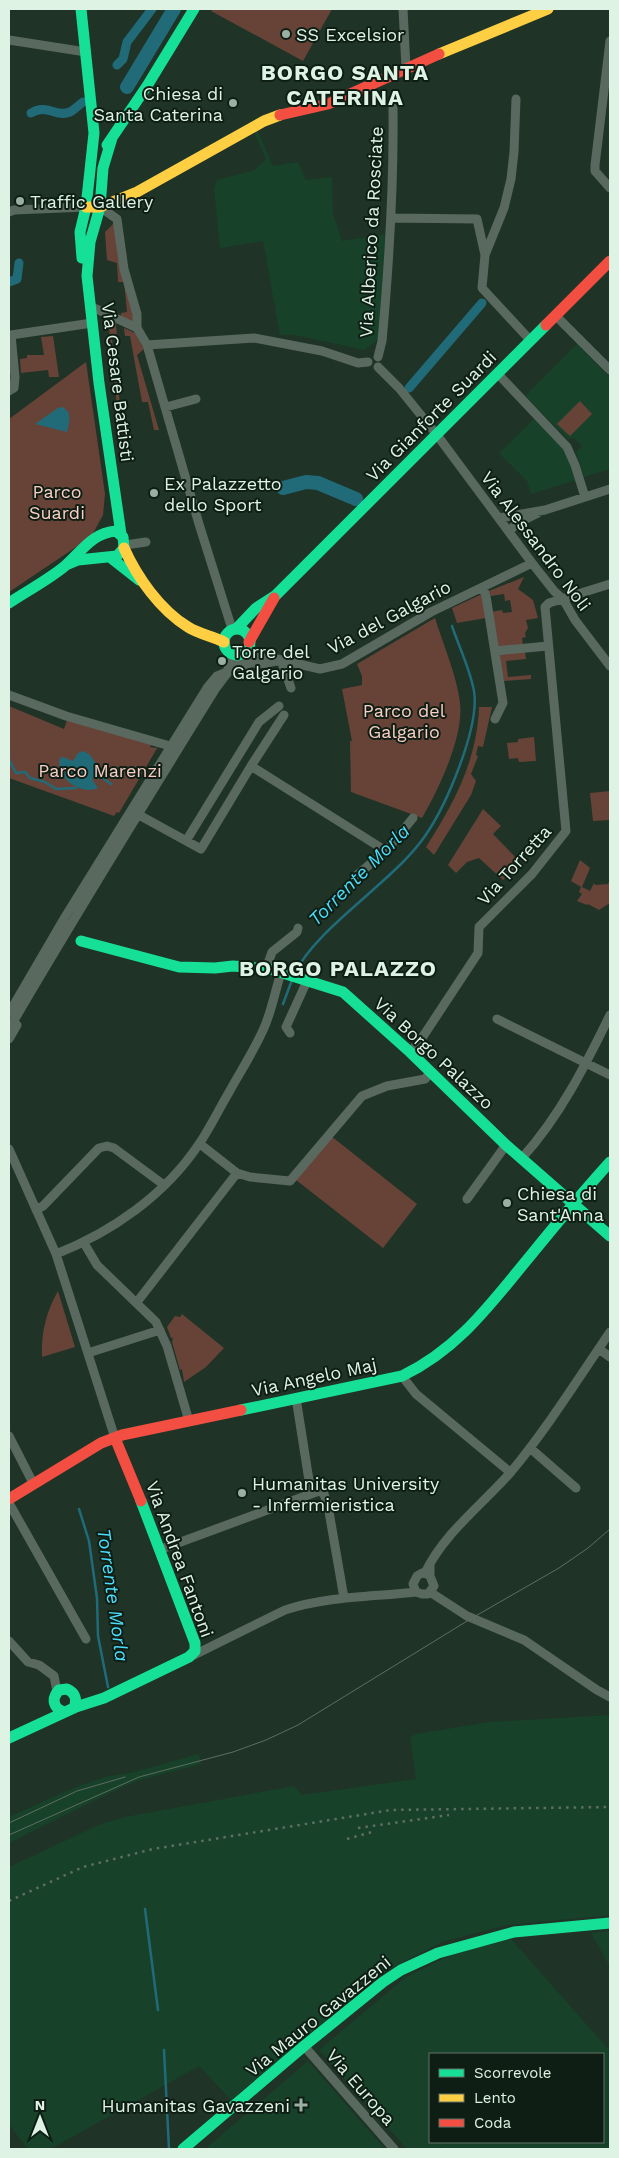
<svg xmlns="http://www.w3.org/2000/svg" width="619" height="2158" viewBox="0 0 619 2158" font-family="'Work Sans',sans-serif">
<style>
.built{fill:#174229;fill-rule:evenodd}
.green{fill:#674337}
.water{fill:#216b79}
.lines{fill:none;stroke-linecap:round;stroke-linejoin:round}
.stream{stroke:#216b79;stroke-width:2.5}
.canal{stroke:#216b79;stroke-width:9}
.river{stroke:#216b79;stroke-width:14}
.street{stroke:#5a695f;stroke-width:9}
.fast{stroke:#16e098;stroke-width:11}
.slow{stroke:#ffcf43;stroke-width:11}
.jam{stroke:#f24e42;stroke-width:11}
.tram{stroke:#5f6d63;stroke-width:1}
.rail{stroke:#5f6d63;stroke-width:2.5;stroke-dasharray:2.5 5;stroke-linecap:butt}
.poi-dot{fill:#9bb0a2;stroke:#0f1e14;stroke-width:2}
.labels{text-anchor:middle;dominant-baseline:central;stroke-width:4;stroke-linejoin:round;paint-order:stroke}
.poi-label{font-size:18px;fill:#def3e4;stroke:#0f1e14;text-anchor:start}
.street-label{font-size:18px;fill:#def3e4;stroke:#0f1e14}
.park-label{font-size:18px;fill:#f9cec4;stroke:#0f1e14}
.water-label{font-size:19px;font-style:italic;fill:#4bddfb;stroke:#0f1e14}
.district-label{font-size:22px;font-weight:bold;letter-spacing:1px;fill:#def3e4;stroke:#0f1e14}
</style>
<rect width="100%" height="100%" fill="#1f3327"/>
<path class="built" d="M258,131L273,166L298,162L306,180L332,177L333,214L342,241L385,234L379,339L364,350L294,335H280L263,241L220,248L214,189L217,180L255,170L266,159L254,133Z
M577,344L610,378V469L584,477L576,452L582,446L573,437L569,440L525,396Z
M536,417L564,448L576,480L531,494L527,481L499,453Z
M610,1715V1915L507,1925L442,1942L382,1973L231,2100L199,2066L51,2149H27L9,2124V1867L101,1824L125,1817L294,1786L302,1795L416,1779L410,1737L416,1734L490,1722Z
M199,1754L201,1764L140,1780L124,1786L9,1843V1817L33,1806L76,1787L105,1777L135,1772Z
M610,1931V1967L591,1933Z
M511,1939L610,2051V2149H444L441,2147L433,2149H407L319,2050L406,1977L457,1952ZM430,2054H603V2142H430Z
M308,2061L385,2149H205Z"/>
<path class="green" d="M213,9H332L303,61L211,11Z
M114,223L118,258L135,319L133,322L121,319V313L127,312L124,282H118L117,263L107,260L105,232Z
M108,319L116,323L117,338L112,339L120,404L117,406Z
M124,328L135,333L144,349L137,355L159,430H154L148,402H142L130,336H125Z
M53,336L59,377H49L48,370L21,373L20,359L27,358V355H44L41,337Z
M86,362L105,494L103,515L91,537L9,592V419Z
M580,401L592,414L570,436L557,424Z
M524,577L518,589L533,600L538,618L526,620L528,628L525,633L526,637L522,638L523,646L498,648L491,612L502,610L503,613L512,612L510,600L505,601L504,594L491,596L489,591Z
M482,594L486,618L457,623L452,608Z
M435,618C443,644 457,676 460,703C464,736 439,789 422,818L351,792L350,741H352L342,689L362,685V676L357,664Z
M525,652L526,659L506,661L508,677L531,675V679L504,681L499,654Z
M9,706L64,729L67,720L152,744L150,747L156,748L159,745L119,813L117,812L114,816L9,778Z
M479,707H492L483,747L478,746L476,755L478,756L471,774L476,781L471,795L434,855L426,847C454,803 477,761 479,707Z
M534,737L536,761L519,762L518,758L509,759L507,743L518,742V739Z
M610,791V820L593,821L590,793Z
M483,809L501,826L493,834L521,863L503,880L479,858L467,862L456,873L448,865Z
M580,860L590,868L582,887L590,891L594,883L595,885L608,884L610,880V903L599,910L588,904L587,905L577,901L582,894L579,892L581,887L571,881Z
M331,1136L417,1204L383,1248L296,1180Z
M58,1291L75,1347L42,1357C41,1333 46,1312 58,1291Z
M182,1314L224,1348L206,1367L184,1382L182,1369L180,1370L172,1342L173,1338H171L167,1327L175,1316L180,1317Z"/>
<path class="water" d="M62,407C73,412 69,422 67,432L35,424L58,408Z
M83,751L89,754L100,769L92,779L98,788C81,796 54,777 60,758L63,757L73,761L78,753Z"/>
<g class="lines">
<path class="stream" d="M9,750V760L16,773L25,772L30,778L45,782L56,789L76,788
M95,777L102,778
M104,779L111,784
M295,973C309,943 350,911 375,888C393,872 411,856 425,836C446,806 480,727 474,691C470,669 459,647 452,626
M283,1004L292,980
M79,1509L89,1541L97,1598L98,1636L108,1687
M145,1909L158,2010
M164,2050L169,2149"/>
<path class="canal" d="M117,65L123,59L127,42L152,9
M31,113C47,103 56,118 70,112C74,110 79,105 83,102
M9,282L17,279L19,263
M409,388L482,303"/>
<path class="river" d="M127,87L174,9
M283,488L306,482L318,483L356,499"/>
<path class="street" d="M403,9L406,68
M9,40L86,52
M610,41L595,165V171L610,188
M516,99L514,152L511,179L504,208L485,255L482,288L531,341
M100,207L117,219L124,269L137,314V328
M9,212L14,210L86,207
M391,218L477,219L485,255
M90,306L137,328L147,345L199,524L232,629
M556,316L610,370
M147,345L254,338L322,351L358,363L368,362
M378,357L382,341C389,264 394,186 393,108
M378,367L399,388L437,435L532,563L554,591L563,599L575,620L610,666
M498,374L567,447L575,465L585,497
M9,391L14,388L15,377L11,335L92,323
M166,407L196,399
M499,518L545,510L610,489
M509,532L516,524L538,513
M125,545L146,542
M483,587L486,596L503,703L495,719
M247,649L253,657L264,658
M495,651L548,646
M277,659L320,669L342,664L431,612L532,563
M281,660L291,688
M228,671L229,653
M9,695L66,716L170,746
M251,766L284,715
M139,815L201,849L251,766L386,851
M186,841L259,722L279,706
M357,875L386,851L413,818
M266,969L272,952L297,932L298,928
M9,1013L65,917L207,688L217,676L250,663
M497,1019L610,1075
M9,1029C76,914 146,801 216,688L241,655C256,668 263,664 281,660
M290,1033L286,1027L307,981
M9,1039L17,1025
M410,1052L420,1041L478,953L479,927L532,874L566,831L545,607L549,603L610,584
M200,1144L237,1173L250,1177L290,1181L362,1096L387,1086L425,1079L430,1073
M9,1149L56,1254L115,1438
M522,1158C560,1116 585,1066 610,1015
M467,1199L506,1145
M36,1210L43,1206L99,1148L107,1146L114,1148L164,1185
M84,1243L97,1265L156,1322L167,1346L189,1421
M56,1254C112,1232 165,1195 199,1144C210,1128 218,1111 228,1094C240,1072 254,1051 264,1028C272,1010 275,991 281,973
M137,1302L237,1173
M599,1349L610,1357
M88,1353L160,1330
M402,1376L416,1394L510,1472
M296,1398L311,1493
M9,1436L33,1483
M530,1448L576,1488
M9,1503L86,1639
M159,1550L319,1491L324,1494L328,1506L344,1598
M425,1573C444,1533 482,1505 511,1472C548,1427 578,1379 610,1332
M416,1592L413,1584L417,1576L422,1573L430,1575
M430,1592L467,1616L524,1640L597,1690L610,1697
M9,1641L28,1662L39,1665L54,1676L57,1691
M192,1656L285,1610C328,1596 372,1597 416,1592L422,1594H428L434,1586L430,1576V1565
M304,2046L394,2149"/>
<path class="fast" d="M81,9L94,133L86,207L80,232L82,258
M112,138L103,168L100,207L90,242L87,276L99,383L121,534
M107,145L147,86L194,9
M111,558L139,580
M9,603C27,591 48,580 65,566C82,551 92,533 116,531L123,537L124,548L117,556L78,560L66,565
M237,628L256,608L276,595L546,325
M224 642a13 13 0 1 1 26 0a13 13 0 1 1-26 0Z
M81,941L179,967L215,968L233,966L270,969L343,992L410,1052L506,1145L610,1236
M241,1410L402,1376C459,1349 492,1302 531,1255C557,1223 583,1192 610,1162
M64,1712C53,1708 51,1699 59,1690L67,1689C76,1693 77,1700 74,1708
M9,1738L76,1707L104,1698L189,1657L195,1651V1643L141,1501
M183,2149L304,2046L383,1982L401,1970L438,1953L514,1932L610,1923"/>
<path class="slow" d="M439,54L548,9
M86,207H100L137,192L264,121L280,115
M124,548C137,577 160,610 188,627C199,634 212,636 224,642"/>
<path class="jam" d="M280,115L328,104L439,54
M546,325L610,261
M249,642L274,598
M115,1438L141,1501
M9,1499L101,1443L122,1435L241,1410"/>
<path class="tram" d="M9,1823L77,1791L125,1777
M9,1835L139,1777L233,1752L266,1740L298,1725L472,1618L559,1568L588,1548L610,1529"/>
<path class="rail" d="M358,1828L449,1815
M347,1839L372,1832
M9,1901L83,1867L153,1849L391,1810L610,1807"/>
</g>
<g class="poi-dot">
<circle cx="286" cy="34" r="5"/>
<circle cx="233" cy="103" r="5"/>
<circle cx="20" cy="201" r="5"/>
<circle cx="154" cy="493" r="5"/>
<circle cx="222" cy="661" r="5"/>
<circle cx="507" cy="1203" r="5"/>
<circle cx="242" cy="1493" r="5"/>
<path d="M298.5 2097.5h5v5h5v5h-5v5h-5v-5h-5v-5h5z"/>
</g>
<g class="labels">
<g class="poi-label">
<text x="296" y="34">SS Excelsior</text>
<text x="223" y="93" text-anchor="end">Chiesa di<tspan x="223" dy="21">Santa Caterina</tspan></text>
<text x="30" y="201">Traffic Gallery</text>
<text x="164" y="483">Ex Palazzetto<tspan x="164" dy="21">dello Sport</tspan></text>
<text x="232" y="651">Torre del<tspan x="232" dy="21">Galgario</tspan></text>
<text x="517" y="1193">Chiesa di<tspan x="517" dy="21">Sant'Anna</tspan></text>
<text x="252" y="1483">Humanitas University<tspan x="252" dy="21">- Infermieristica</tspan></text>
<text x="290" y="2105" text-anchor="end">Humanitas Gavazzeni</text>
</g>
<g class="street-label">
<text transform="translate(371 232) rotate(-87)">Via Alberico da Rosciate</text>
<text transform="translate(118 382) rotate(83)">Via Cesare Battisti</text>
<text transform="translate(431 416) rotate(-45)">Via Gianforte Suardi</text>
<text transform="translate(536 541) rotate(53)">Via Alessandro Noli</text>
<text transform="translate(389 617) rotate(-28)">Via del Galgario</text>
<text transform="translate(514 865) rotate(-48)">Via Torretta</text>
<text transform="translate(434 1053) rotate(43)">Via Borgo Palazzo</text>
<text transform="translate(314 1377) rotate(-12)">Via Angelo Maj</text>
<text transform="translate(180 1559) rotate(70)">Via Andrea Fantoni</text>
<text transform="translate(318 2016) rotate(-39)">Via Mauro Gavazzeni</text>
<text transform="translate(361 2087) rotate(49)">Via Europa</text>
</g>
<g class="park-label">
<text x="57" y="491">Parco<tspan x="57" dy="21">Suardi</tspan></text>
<text x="404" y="710">Parco del<tspan x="404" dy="21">Galgario</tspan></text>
<text x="100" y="770">Parco Marenzi</text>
</g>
<g class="water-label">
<text transform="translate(359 875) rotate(-45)">Torrente Morla</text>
<text transform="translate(113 1595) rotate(82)">Torrente Morla</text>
</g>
<g class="district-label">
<text x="345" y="72">BORGO SANTA<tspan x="345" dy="25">CATERINA</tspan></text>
<text x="338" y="968">BORGO PALAZZO</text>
</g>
</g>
<rect width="619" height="2158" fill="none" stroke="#def3e4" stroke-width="20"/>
<rect x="429" y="2053" width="175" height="90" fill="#0f1e14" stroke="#627367"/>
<rect x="439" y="2069" width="25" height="8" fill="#16e098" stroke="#627367"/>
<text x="474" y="2078" font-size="15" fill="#def3e4">Scorrevole</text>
<rect x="439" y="2094" width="25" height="8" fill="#ffcf43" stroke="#627367"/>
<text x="474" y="2103" font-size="15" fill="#def3e4">Lento</text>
<rect x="439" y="2119" width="25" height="8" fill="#f24e42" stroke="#627367"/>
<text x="474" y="2128" font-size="15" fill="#def3e4">Coda</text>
<g transform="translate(40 2118)" stroke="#0f1e14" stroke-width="4" paint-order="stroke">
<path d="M0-4L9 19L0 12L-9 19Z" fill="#def3e4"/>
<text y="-8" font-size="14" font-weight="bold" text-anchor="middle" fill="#def3e4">N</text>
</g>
</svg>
